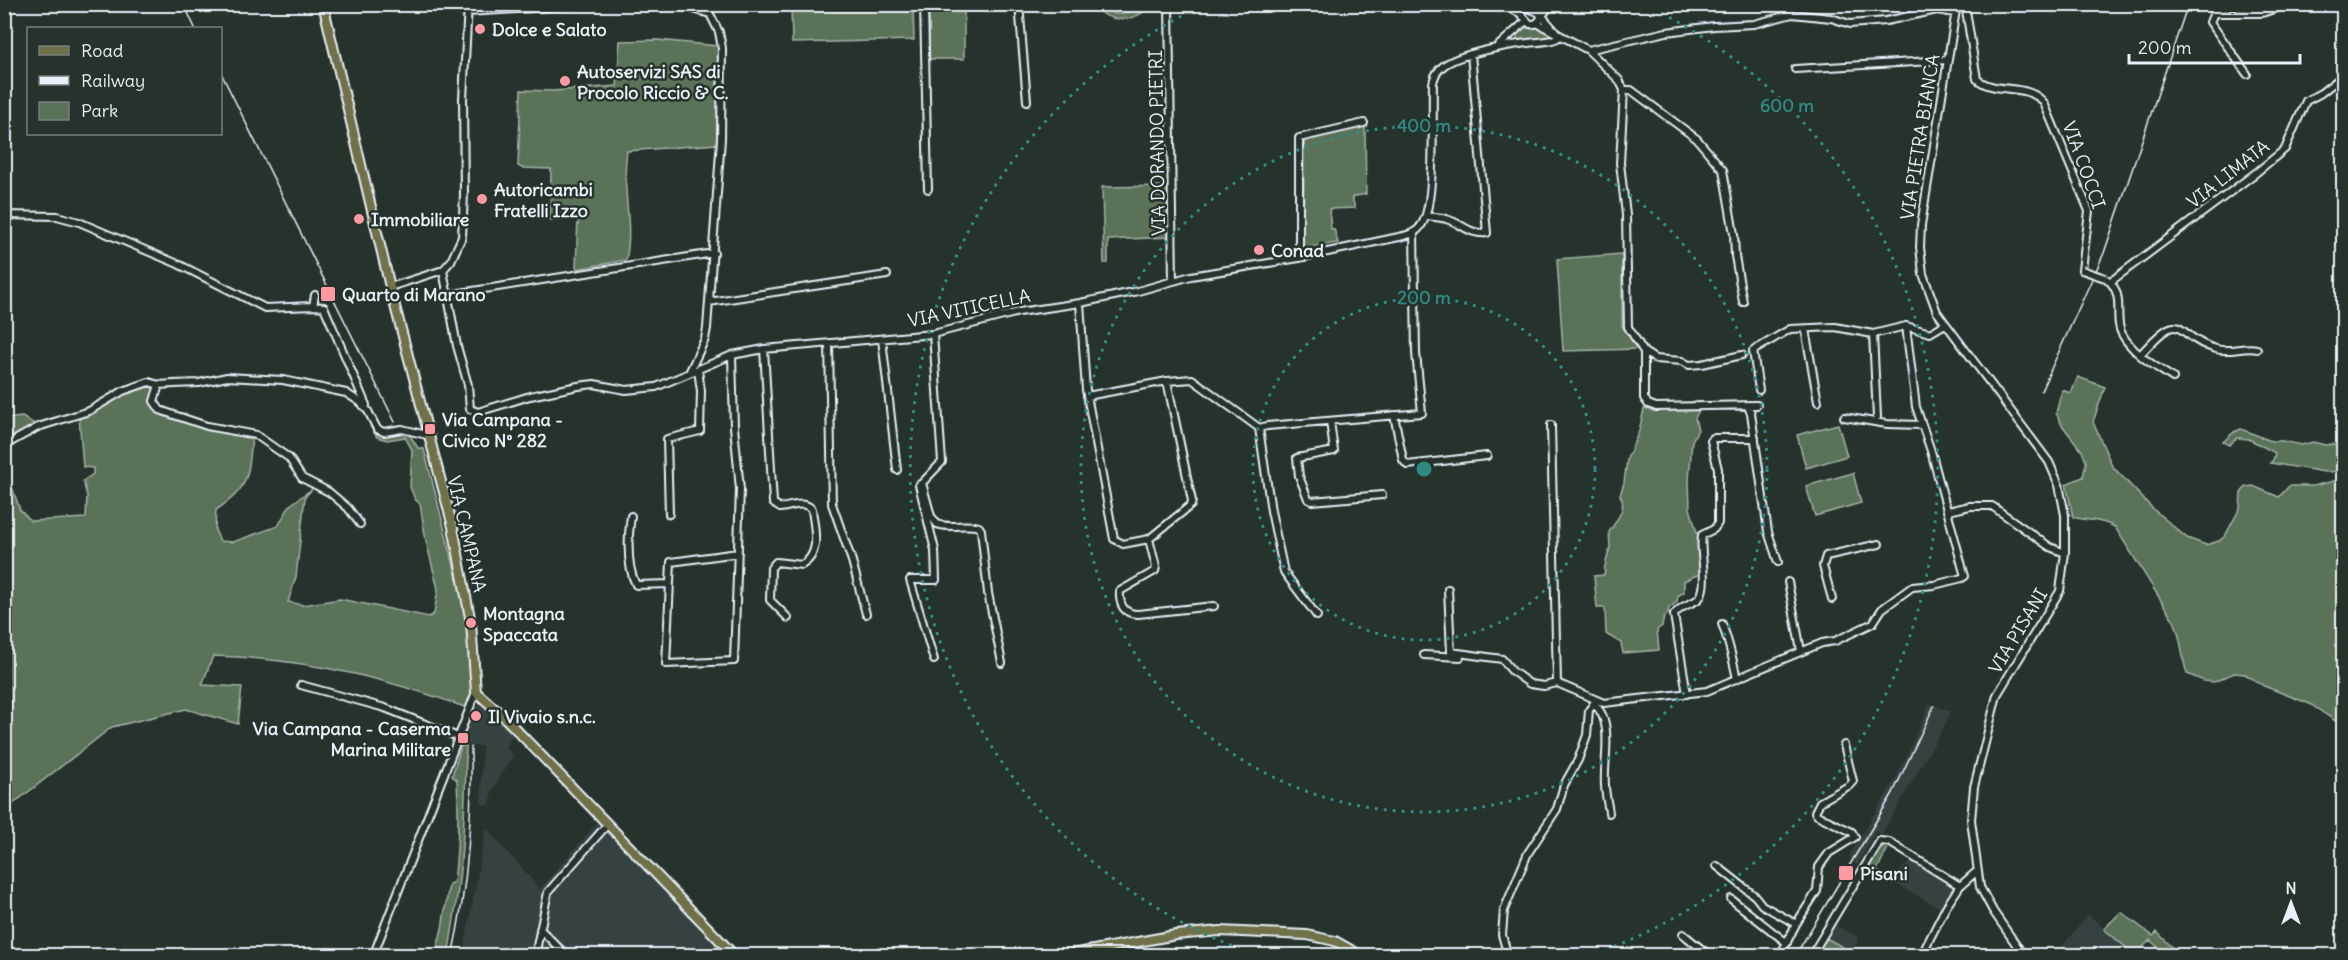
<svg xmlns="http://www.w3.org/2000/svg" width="2348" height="960" viewBox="0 0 2348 960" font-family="Delius,sans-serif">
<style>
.built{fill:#364242}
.green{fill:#5a7358;stroke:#a1b2a8;stroke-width:1.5}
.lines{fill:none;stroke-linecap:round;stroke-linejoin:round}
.minor-casing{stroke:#e8f1f8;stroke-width:10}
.major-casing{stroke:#e8f1f8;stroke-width:12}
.minor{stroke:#26332d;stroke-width:6}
.major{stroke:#6f704a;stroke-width:8}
.rail{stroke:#e8f1f8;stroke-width:1.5}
.minor-bridge-casing{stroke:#e8f1f8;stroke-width:10;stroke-linecap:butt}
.minor-bridge{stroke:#26332d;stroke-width:6}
.ring{fill:none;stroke:#308883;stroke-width:3;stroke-dasharray:3 6}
.poi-dot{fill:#ff9aa2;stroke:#26332d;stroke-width:2}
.labels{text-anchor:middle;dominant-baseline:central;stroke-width:5;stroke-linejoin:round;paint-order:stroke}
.poi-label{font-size:18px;font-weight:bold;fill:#e8f1f8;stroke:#26332d;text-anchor:start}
.street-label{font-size:18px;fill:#e8f1f8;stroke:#26332d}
.centre{fill:#308883;stroke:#26332d;stroke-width:3}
.ring-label{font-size:18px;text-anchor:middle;font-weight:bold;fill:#308883;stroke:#26332d;stroke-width:5;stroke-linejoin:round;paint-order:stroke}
</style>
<rect width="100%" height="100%" fill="#26332d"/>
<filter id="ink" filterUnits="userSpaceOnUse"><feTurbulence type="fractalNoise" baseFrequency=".0167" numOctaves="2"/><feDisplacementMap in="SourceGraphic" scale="12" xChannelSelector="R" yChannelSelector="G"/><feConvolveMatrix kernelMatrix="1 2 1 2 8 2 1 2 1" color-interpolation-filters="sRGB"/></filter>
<g filter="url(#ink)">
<path class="built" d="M1930,704L1950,711L1947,721L1882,834L1876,831L1857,866L1849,856L1898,775Z
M479,706L486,707L513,733L506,747L513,756L492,790L490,805L481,804L482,746H461L476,707Z
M597,823L731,955L463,956L486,828L540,889Z
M1917,859L1958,886L1944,910L1892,882L1904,866Z
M2088,915L2092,918L2135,955L2054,956Z
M1832,923L1859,938L1852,952L1824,937Z"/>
<path class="green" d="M791,5H913L914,40L792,43Z
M1091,5C1100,4 1106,12 1116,14C1130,15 1139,4 1152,5C1133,24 1110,24 1091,5Z
M929,11H964V59H929Z
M1524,27L1531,29L1539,27L1549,33L1551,37L1518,41L1516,34Z
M658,40L718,46L717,144L627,151C621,188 634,224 626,260L577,269L576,267L578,217L550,220L551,169L522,168L518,166L521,90L553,91L617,86L620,41Z
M1365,126L1366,194L1352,197L1355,208L1329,209L1331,229H1334L1338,243L1303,248L1304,139Z
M1169,186L1170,237L1108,240V263H1104L1102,187Z
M1622,254V326L1639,349L1563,351L1557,259Z
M2078,377L2105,387L2093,422L2112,466L2153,509L2187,538L2206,545L2219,541L2225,536L2240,508L2241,493L2246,487L2253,486L2279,497L2289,486H2313L2343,479V726L2310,704L2264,686L2245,674L2234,673L2214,682L2204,681L2187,674C2181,656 2182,638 2174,621L2115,527C2098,518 2089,522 2073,517L2066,484L2083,477L2086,462L2082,451L2062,425L2056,413L2062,390L2071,393Z
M148,384L156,385L152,401L165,412L251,436L252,438C248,476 250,488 216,510L215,530L220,541L233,542L278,526L290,505L312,489L305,497L296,577L288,602L303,605L340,599L429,617L434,614L438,589L426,541L420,504L415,499L410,487L412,450L405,437L387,440L377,437L370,426C380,439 394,434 408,432L418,448L424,449L464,605L473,665V691L467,708C385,677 300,658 213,656L202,685L242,687L238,724L186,709L112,727L5,810L4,464L20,510L31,521L86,518L87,496L83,481L93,474V468L83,467L79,416L126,393Z
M1644,409L1699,410L1695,418L1698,430L1692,441L1689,480L1690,508L1698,536L1699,574L1684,581V592L1678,596L1677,602L1669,608L1668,614L1664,617L1662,626L1657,630L1659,650L1623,653L1621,643L1606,634L1605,608H1597L1594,576L1604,575L1605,571L1604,570L1610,547L1609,532C1616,521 1628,508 1620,495L1624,483L1627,459L1639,431Z
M22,417L35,424L5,443V419Z
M1838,424L1847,456L1806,468L1797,435Z
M2241,429L2271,441H2282L2302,445L2313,442L2325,445L2333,444L2343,446V471L2325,472L2270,463L2273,460L2275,453L2249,439L2237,438L2229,445L2223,442L2234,432Z
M1853,473L1861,503L1815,516L1806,486Z
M461,746H466C466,817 461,885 448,955H435L442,929L449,884L454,882C458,848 459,814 457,780L452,776Z
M1879,843L1890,844L1877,870L1880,873L1878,876L1865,869Z
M2121,912L2153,936L2157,932L2178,953L2176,955H2166L2150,940L2135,955L2104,929Z
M1826,938L1852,952L1851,955H1816Z"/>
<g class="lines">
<g class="minor-casing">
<path id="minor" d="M677,4L710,14L719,32L722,48L721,139L707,328L705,339L689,373
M924,4L928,189
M1019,4L1027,101
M1169,4L1173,280
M1506,4L1508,8L1520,13L1530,24H1535L1541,19L1540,13L1519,4
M1957,4L1921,225L1920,247L1923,274L1937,312L2049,462L2059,485L2065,515V553L2060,591L1997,695L1974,787L1971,820L1980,887L1993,911L2024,956
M1965,4L1977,79C1995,95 2028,82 2044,103L2089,211L2082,270
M1548,8L1542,16L1556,32
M1533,9L1559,4
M467,12L599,4
M1537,23L1588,50L1619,80L1624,90L1620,163L1626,215L1628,327L1644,352V398L1648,404L1656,407L1757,405
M1497,47L1526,21
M1588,50L1666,32L1714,26L1754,24L1792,14L1831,18L1850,24L1886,21L1937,10L1955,13
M1795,69L1948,60
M2247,74L2210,22L2214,13H2262L2289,4
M1624,90H1631L1697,139L1723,170L1734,234L1735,256L1743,302
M4,215L57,216L79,222L178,264L265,308L313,306
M1426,216C1433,217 1440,217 1446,219C1462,223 1469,235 1487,233L1471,54
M1299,258V138L1364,123
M443,270L457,346L468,385L470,409L478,412L530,396L578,386L594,384L626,390L656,387L732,355L764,349L933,334L1019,312L1080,303L1138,291L1191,276L1299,258L1399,237C1409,235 1417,233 1422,224C1436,202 1432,113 1433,83C1434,77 1437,71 1442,67C1456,54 1509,45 1528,43C1539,41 1551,43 1561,36
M2108,280C2126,296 2113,318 2122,334C2133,354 2155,366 2173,378
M2110,282L2257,172L2285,149L2306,101L2321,93L2344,75
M390,287L443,270L451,261L462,237L464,194L463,99L468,4
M315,295L313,306L324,307L366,405
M447,295L714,253
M709,302L887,275
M1080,303L1086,390L1114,539L1123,544L1149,539L1191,505L1192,501L1167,381L1192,379L1259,428L1271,511L1284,572L1317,616
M1805,329L1818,402
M933,334L942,462L922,483L931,516L937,524C950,529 965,523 979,527L981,530L988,593L1002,663
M1873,334L1877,417
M882,339L897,470
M829,344L832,504L852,561L866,614
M764,349L773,503L780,508C791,507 803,500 812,509C814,529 822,553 802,565L776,562L771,568L770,600L788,618
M1644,352L1655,359L1682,361L1689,365L1702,364L1742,355
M732,355L734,427L740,489L734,661L666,664L671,562L738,553
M2140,355C2186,303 2172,337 2216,349C2230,353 2244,346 2257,349
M159,385L154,401L160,410L174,415L207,426L256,435L289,458L302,478L329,492L348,508L360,524
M1759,390L1753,351L1790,329L1835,327L1873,334L1906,326
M1087,396L1167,381
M1747,405L1751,413L1768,532L1778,562
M1394,415L1403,460L1407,465L1487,456
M1844,417L1887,424L1922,425
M1330,421L1334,451L1297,458L1299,476L1308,499L1312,501L1382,495
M1551,425L1557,683
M1259,428L1267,426L1422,413L1416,353L1414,233
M4,446L38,427L89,411L123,391L149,382L159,385L174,384L199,383L227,377L283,380L346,393L360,402L368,411L377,429L384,432L402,429L427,435
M922,483L919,485L935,550L936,580H910L934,660
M1948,511L1970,506H1992L2050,547L2065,553
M669,514L667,439L700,431L701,391L698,370
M631,516C628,537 626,565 636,585L670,584
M1149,539L1156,567L1155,571L1120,591C1119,605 1124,614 1138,614L1214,606
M1788,582L1801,651
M1448,589L1451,652L1502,659L1512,671L1530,684L1544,686L1557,683L1604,703L1707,691L1822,643L1835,641L1873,623L1882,609L1912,587L1934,585L1962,578L1965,576L1964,573L1931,451L1916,407L1906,326L1930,333L1945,324
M1832,599L1823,566L1826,556L1879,544
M1722,624C1729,642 1733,660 1737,679
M1424,655L1460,657
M301,685L385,708L458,737
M1687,694L1674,615C1682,603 1696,604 1700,597C1709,581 1699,554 1702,535L1714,529L1718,523V469L1711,441L1713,438H1755
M1593,704C1615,718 1603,762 1605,785C1605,794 1608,804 1609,813
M1717,866L1755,896L1762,905L1796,924
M1731,899L1787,943
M540,929L567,956
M1683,934L1710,956
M373,956L476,692
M535,956L548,892L607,825
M1508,956L1502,935L1504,910L1528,853L1557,809L1564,785L1578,760L1587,735L1589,710L1596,701
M1780,956L1796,924L1817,891L1819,867L1829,853L1855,837L1852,832L1817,815L1815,812L1820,802L1850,785L1853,781L1844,745
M1811,956L1880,841L1889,842L1960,886L1976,872
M1921,956L1946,907L1960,886"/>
</g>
<g class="major-casing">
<path id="major" d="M323,4L390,287L453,527L471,623L476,692L502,715L735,956
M1061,956L1176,935L1220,931L1307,935L1335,941L1362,956"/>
</g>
<use href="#minor" class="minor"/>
<use href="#major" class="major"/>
<path class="rail" d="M184,4L195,28
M220,71L395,422
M2041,391L2104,253L2188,4
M452,956C468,885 472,819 471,747
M1795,956L1893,793L1934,706"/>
<g class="minor-bridge-casing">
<path id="minor-bridge" d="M2082,270L2105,278"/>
</g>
<use href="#minor-bridge" class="minor-bridge"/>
</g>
</g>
<g class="ring">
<circle cx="1424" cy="469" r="171"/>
<circle cx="1424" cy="469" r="343"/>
<path d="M1257 955A514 514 0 0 1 1203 5M1645 5A514 514 0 0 1 1591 955"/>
</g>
<g class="poi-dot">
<circle cx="480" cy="29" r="6"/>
<circle cx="565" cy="81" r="6"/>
<circle cx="482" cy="199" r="6"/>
<circle cx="359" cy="219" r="6"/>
<circle cx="1259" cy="250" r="6"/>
<rect x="320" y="286" width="16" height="16" rx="3"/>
<rect x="424" y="423" width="12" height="12" rx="3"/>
<circle cx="471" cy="623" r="6"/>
<circle cx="476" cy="716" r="6"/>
<rect x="457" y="732" width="12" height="12" rx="3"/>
<rect x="1838" y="865" width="16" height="16" rx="3"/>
</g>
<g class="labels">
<g class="poi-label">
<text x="492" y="29">Dolce e Salato</text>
<text x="577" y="71">Autoservizi SAS di<tspan x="577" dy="21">Procolo Riccio &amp; C.</tspan></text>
<text x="494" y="189">Autoricambi<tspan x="494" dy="21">Fratelli Izzo</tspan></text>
<text x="371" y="219">Immobiliare</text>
<text x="1271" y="250">Conad</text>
<text x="342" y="294">Quarto di Marano</text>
<text x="442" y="419">Via Campana -<tspan x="442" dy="21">Civico N° 282</tspan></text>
<text x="483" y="613">Montagna<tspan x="483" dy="21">Spaccata</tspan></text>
<text x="488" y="716">Il Vivaio s.n.c.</text>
<text x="451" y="728" text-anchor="end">Via Campana - Caserma<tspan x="451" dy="21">Marina Militare</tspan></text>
<text x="1860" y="873">Pisani</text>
</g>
<g class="street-label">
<text transform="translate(1920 137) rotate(-81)">VIA PIETRA BIANCA</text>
<text transform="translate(1157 143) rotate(-91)">VIA DORANDO PIETRI</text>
<text transform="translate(2084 165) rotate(70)">VIA COCCI</text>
<text transform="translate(2228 174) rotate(-38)">VIA LIMATA</text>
<text transform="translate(969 308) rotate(-12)">VIA VITICELLA</text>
<text transform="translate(467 534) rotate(77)">VIA CAMPANA</text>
<text transform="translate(2018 631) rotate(-59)">VIA PISANI</text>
</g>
</g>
<circle cx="1424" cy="469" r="9" class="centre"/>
<g class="ring-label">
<text x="1787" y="112">600 m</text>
<text x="1424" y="132">400 m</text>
<text x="1424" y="304">200 m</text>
</g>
<rect width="2348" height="960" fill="none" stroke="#26332d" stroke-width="24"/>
<rect x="12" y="12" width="2324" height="936" fill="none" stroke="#e8f1f8" stroke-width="2" filter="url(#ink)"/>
<rect x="27" y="27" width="195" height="108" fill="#26332d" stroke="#747f7e" stroke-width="1.5"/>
<rect x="39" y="46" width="30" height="9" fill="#6f704a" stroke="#747f7e" stroke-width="1.5"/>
<text x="81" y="57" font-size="18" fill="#e8f1f8">Road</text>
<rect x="39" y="76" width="30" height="9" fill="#e8f1f8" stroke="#747f7e" stroke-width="1.5"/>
<text x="81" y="87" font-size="18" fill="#e8f1f8">Railway</text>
<rect x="39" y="102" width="30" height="18" fill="#5a7358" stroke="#747f7e" stroke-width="1.5"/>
<text x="81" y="117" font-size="18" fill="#e8f1f8">Park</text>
<g transform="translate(2291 903)" stroke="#26332d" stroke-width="4.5" paint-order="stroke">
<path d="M0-4.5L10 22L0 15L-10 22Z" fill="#e8f1f8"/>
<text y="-9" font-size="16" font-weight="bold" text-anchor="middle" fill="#e8f1f8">N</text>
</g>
<path d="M2129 54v9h171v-9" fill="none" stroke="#e8f1f8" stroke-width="3"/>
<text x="2138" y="54" font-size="18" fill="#e8f1f8" stroke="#26332d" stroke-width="4.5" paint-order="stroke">200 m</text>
</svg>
